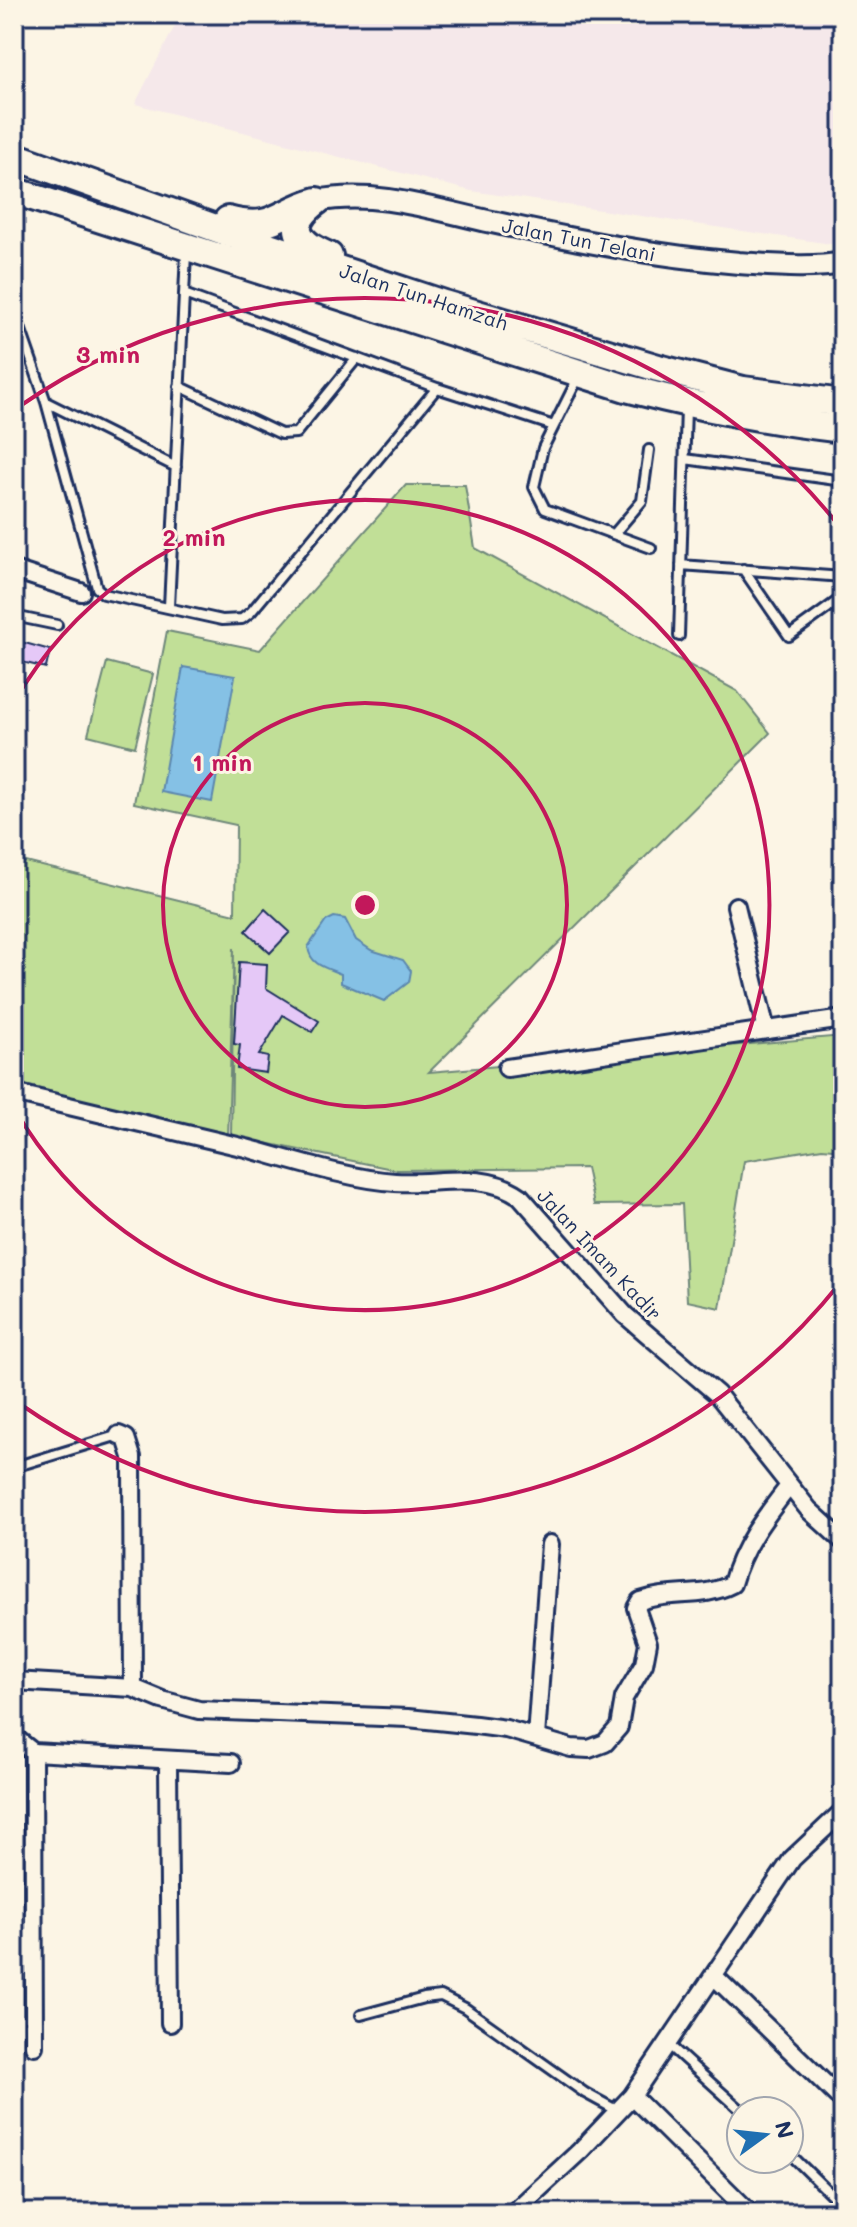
<svg xmlns="http://www.w3.org/2000/svg" width="857" height="2227" viewBox="0 0 857 2227" font-family="Mali,sans-serif">
<style>
.built{fill:#f5e8ea}
.green{fill:#c1df97;stroke:#6e877a;stroke-width:2}
.water{fill:#85c1e5;stroke:#5b87af;stroke-width:2}
.building{fill:#e5c8f7;stroke:#1b2f5e;stroke-width:2}
.lines{fill:none;stroke-linecap:round;stroke-linejoin:round}
.service-casing{stroke:#1b2f5e;stroke-width:14}
.minor-casing{stroke:#1b2f5e;stroke-width:22}
.tertiary-casing{stroke:#1b2f5e;stroke-width:26}
.primary-casing{stroke:#1b2f5e;stroke-width:32}
.service{stroke:#fcf5e5;stroke-width:8}
.minor{stroke:#fcf5e5;stroke-width:16}
.tertiary{stroke:#fcf5e5;stroke-width:20}
.primary{stroke:#fcf5e5;stroke-width:26}
.ring{fill:none;stroke:#c2185b;stroke-width:4}
.labels{text-anchor:middle;dominant-baseline:central;stroke-width:6;stroke-linejoin:round;paint-order:stroke}
.street-label{font-size:20px;fill:#1b2f5e;stroke:#fcf5e5}
.centre{fill:#c2185b;stroke:#fcf5e5;stroke-width:4}
.ring-label{font-size:24px;text-anchor:middle;font-weight:bold;fill:#c2185b;stroke:#fcf5e5;stroke-width:6;stroke-linejoin:round;paint-order:stroke}
</style>
<rect width="100%" height="100%" fill="#fcf5e5"/>
<filter id="ink" filterUnits="userSpaceOnUse"><feTurbulence type="fractalNoise" baseFrequency=".0125" numOctaves="2"/><feDisplacementMap in="SourceGraphic" scale="16" xChannelSelector="R" yChannelSelector="G"/><feConvolveMatrix kernelMatrix="1 2 1 2 8 2 1 2 1" color-interpolation-filters="sRGB"/></filter>
<g filter="url(#ink)">
<path class="built" d="M181,14H843V241L831,244L471,191L135,104Z"/>
<path class="green" d="M406,485H465L475,548L737,691L770,733L429,1072L843,1036V1150L822,1148L744,1161L720,1308L687,1301L682,1204L594,1205L586,1168L397,1170L231,1136L234,948L228,1138L14,1082V859L235,914L236,825L134,803L167,631L260,650Z
M107,662L153,674L135,747L88,735Z"/>
<path class="water" d="M183,667L235,676L212,802L161,792Z
M334,917L345,919L356,940L371,950L403,960L411,971L409,982L384,1001L341,983V974C326,968 310,965 308,947L326,921Z"/>
<path class="building" d="M14,640L50,650L46,668L14,660Z
M265,909L290,932L270,953L246,931Z
M239,962L267,964L266,988L319,1021L312,1032L283,1015L259,1055L268,1057L266,1073L237,1069L240,1045L234,1044Z"/>
<g class="lines">
<g class="service-casing">
<path id="service" d="M184,294L437,388L554,426
M14,310L46,402L97,588L104,594L222,620L242,619L251,612L437,388
M578,378L543,448L534,487L545,509L651,548
M179,386L281,434L296,433L357,358
M46,402L176,467
M685,459L843,481
M614,534L642,501L649,450
M681,565L843,577
M743,569L789,636L843,597
M169,607L186,253
M14,616L57,625
M679,636L686,408
M14,1467L119,1435
M361,2015L424,1998L441,1996L465,2008L585,2093L618,2111
M668,2044L742,2111
M789,2153L843,2206"/>
</g>
<g class="minor-casing">
<path id="minor" d="M14,570L81,592
M736,906L766,1030
M507,1068L843,1019
M14,1093C91,1112 169,1129 246,1148C291,1160 349,1179 395,1182C437,1185 483,1170 520,1196L625,1315L717,1394L809,1510L843,1541
M119,1435L126,1438L132,1457L133,1688
M14,1681L133,1688L162,1700L199,1710L408,1718L476,1725L506,1729L571,1748L589,1749L605,1743L619,1727L624,1698L644,1664L648,1643L636,1608L640,1601C670,1590 703,1599 732,1584C742,1546 765,1517 789,1486
M14,1737L33,1752L231,1763
M536,1737L550,1544
M33,1752L34,2046
M168,1761L170,2023
M715,1977L843,2101
M632,2096L750,2213
M513,2213L580,2151L632,2096L792,1859L843,1811"/>
</g>
<g class="tertiary-casing">
<path id="tertiary" d="M317,201C375,189 436,210 492,222C574,240 655,256 739,263C772,265 810,269 843,263"/>
</g>
<g class="primary-casing">
<path id="primary" d="M14,156L232,234L444,304L658,368L743,390L843,403
M14,191L626,388C698,407 769,421 843,429
M317,201C285,225 296,242 329,256
M228,220C275,232 277,212 317,201"/>
</g>
<use href="#service" class="service"/>
<use href="#minor" class="minor"/>
<use href="#tertiary" class="tertiary"/>
<use href="#primary" class="primary"/>
</g>
</g>
<g class="ring">
<circle cx="365" cy="905" r="202"/>
<path d="M14 702A405 405 0 1 1 14 1108"/>
<path d="M840 1283A607 607 0 0 1 17 1402M17 408A607 607 0 0 1 840 527"/>
</g>
<g class="labels">
<g class="street-label">
<text transform="translate(579 239) rotate(11)">Jalan Tun Telani</text>
<text transform="translate(424 296) rotate(18)">Jalan Tun Hamzah</text>
<text transform="translate(600 1254) rotate(47)">Jalan Imam Kadir</text>
</g>
</g>
<circle cx="365" cy="905" r="12" class="centre"/>
<g class="ring-label">
<text x="108" y="363">3 min</text>
<text x="194" y="546">2 min</text>
<text x="222" y="771">1 min</text>
</g>
<rect width="857" height="2227" fill="none" stroke="#fcf5e5" stroke-width="48"/>
<rect x="24" y="24" width="809" height="2179" fill="none" stroke="#1b2f5e" stroke-width="3" filter="url(#ink)"/>
<g transform="translate(765 2135) rotate(75)"><circle r="38" fill="#fcf5e5" stroke="#a2a6af" stroke-width="2"/>
<path d="M0-6L14 30L0 20L-14 30Z" fill="#1f6fb2"/>
<text y="-12" font-size="22" font-weight="bold" text-anchor="middle" fill="#1b2f5e">N</text>
</g>
</svg>
